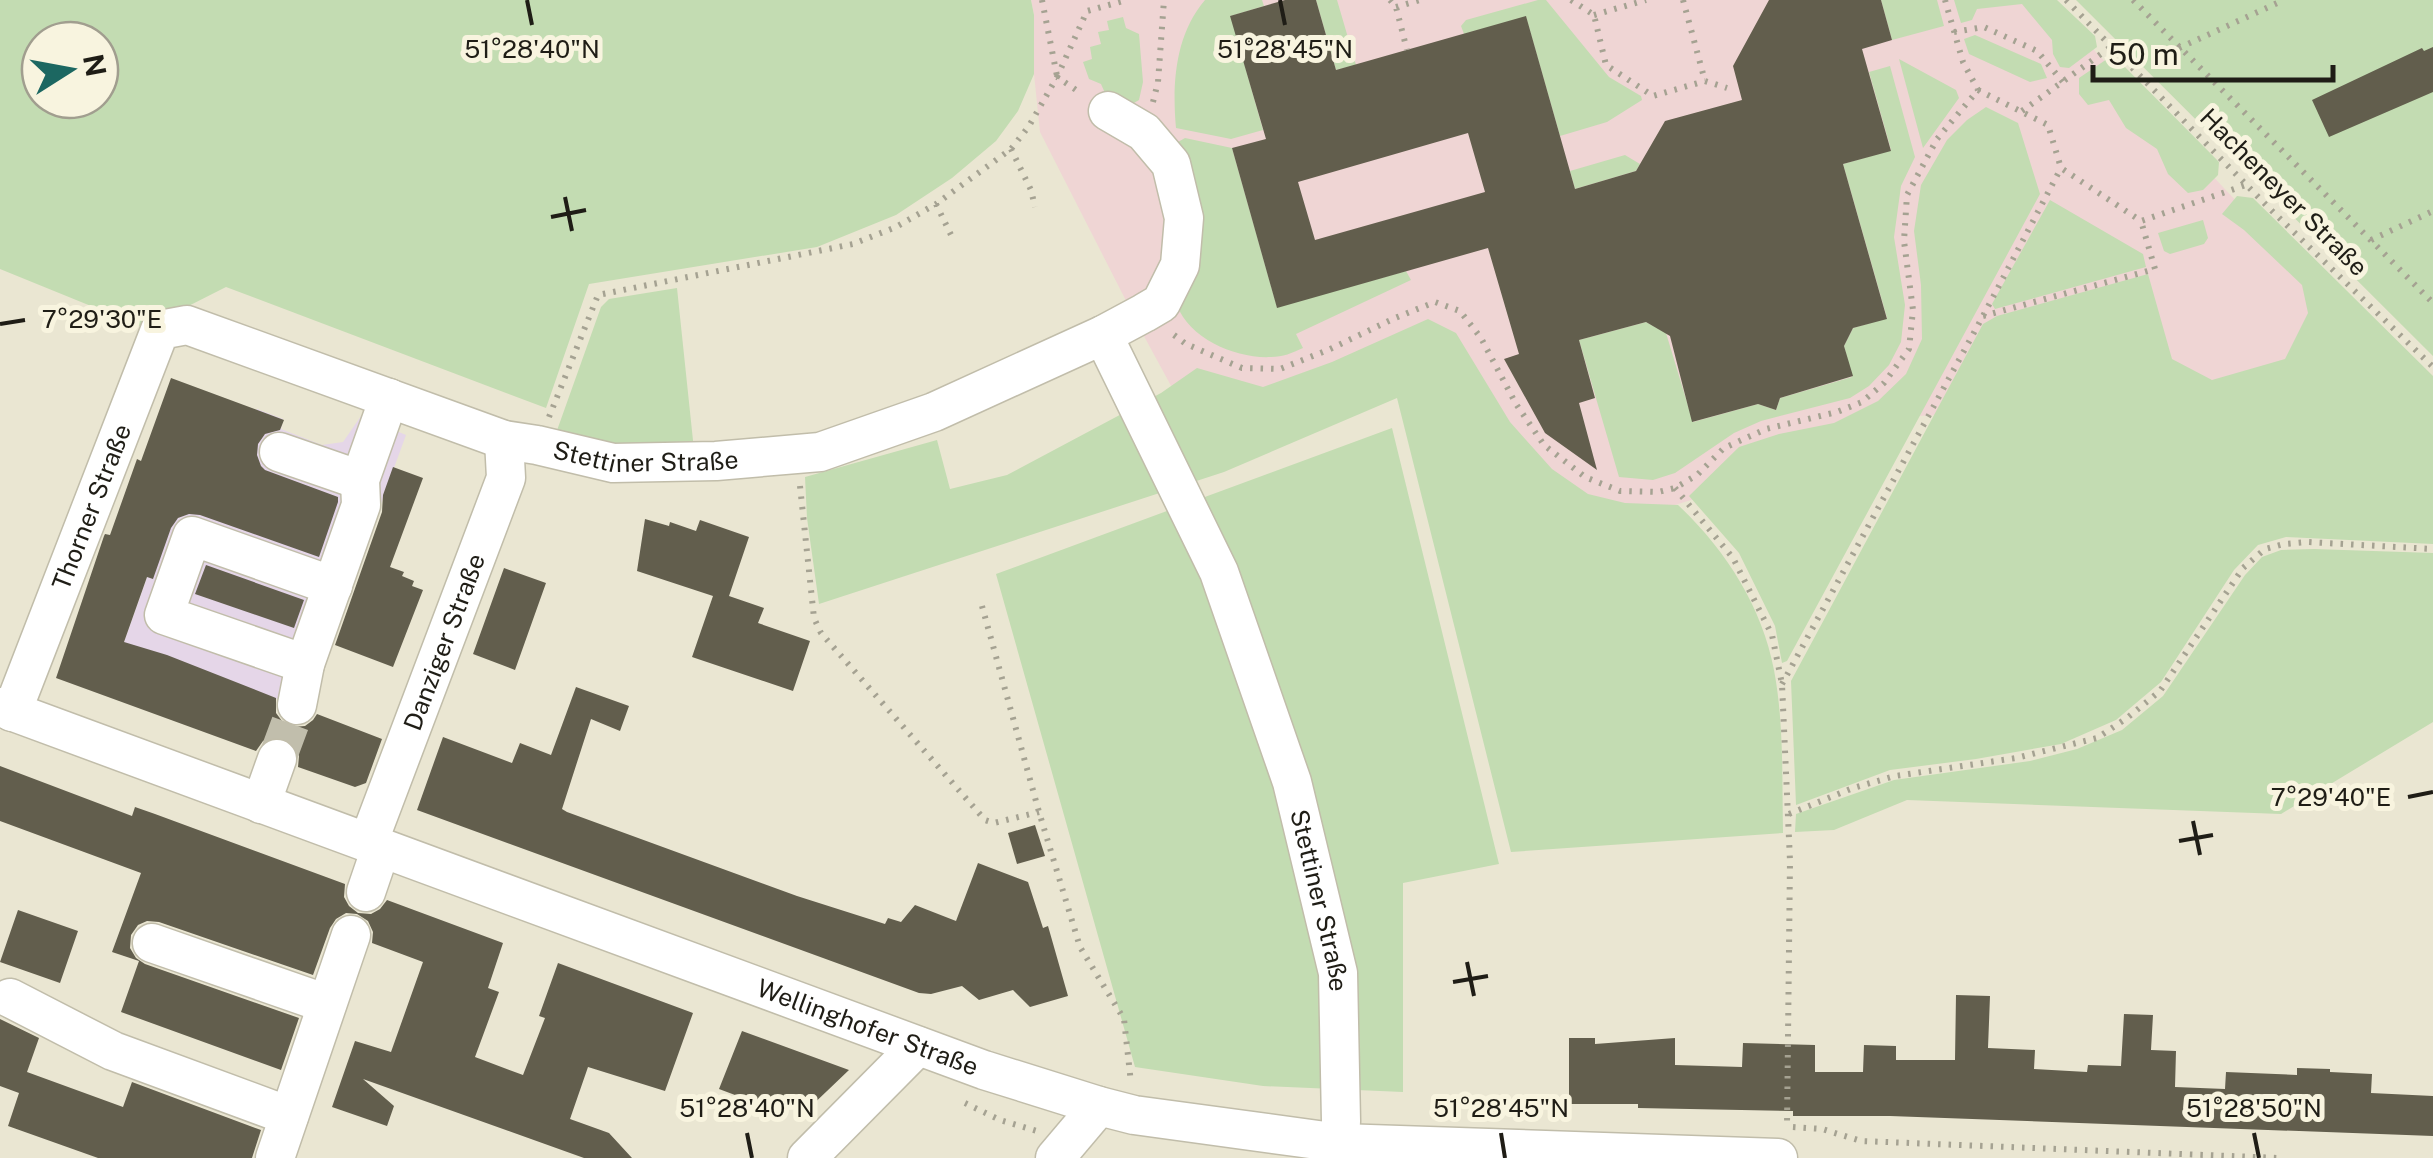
<svg xmlns="http://www.w3.org/2000/svg" width="2433" height="1158" viewBox="0 0 2433 1158" font-family="'Public Sans',sans-serif">
<style>
.industrial{fill:#e5d6e8}
.education{fill:#efd5d4}
.green{fill:#c3dcb2;fill-rule:evenodd}
.building{fill:#625e4d;fill-rule:evenodd}
.lines{fill:none;stroke-linecap:round;stroke-linejoin:round}
.minor-tunnel{stroke:#c1beac;stroke-width:38;stroke-dasharray:38 19;stroke-linecap:butt}
.minor-casing{stroke:#c1bdaa;stroke-width:41}
.path{stroke:#a5a292;stroke-width:6;stroke-dasharray:2.5 8;stroke-linecap:butt}
.minor{stroke:#fff;stroke-width:38}
.ticks{fill:none;stroke:#1f1d16;stroke-width:4}
.labels{text-anchor:middle;dominant-baseline:central;stroke-width:10;stroke-linejoin:round;paint-order:stroke}
.street-label{font-size:25px;fill:#1f1d16;stroke:#f8f4df}
.ticks-label{font-size:25px;text-anchor:middle;fill:#1f1d16;stroke:#f8f4df;stroke-width:10;stroke-linejoin:round;paint-order:stroke}
</style>
<rect width="100%" height="100%" fill="#eae6d2"/>
<path class="industrial" d="M257,409L283,419L281,429L322,445L343,442L361,416L406,435L306,709L236,684L120,653L156,552L188,478L239,460Z"/>
<path class="education" d="M1031,0H2047L2382,356L2178,405L1892,417L1707,495L1640,516L1548,488L1435,362L1188,417L1145,338L1040,132L1034,74V15Z"/>
<path class="green" d="M0,0H1031L1034,15V74L1018,111L996,141L952,178L896,215L817,247L589,284L546,408L226,287L145,328L0,269ZM40,40H100V100H40Z
M1205,0H1262L1264,6L1231,16L1263,130L1231,139L1176,128C1172,84 1175,35 1205,0Z
M1316,0H1337L1356,65L1336,70Z
M1538,0H1546L1609,77L1641,96L1642,100L1607,122L1560,136L1526,17L1464,34L1461,26L1466,20Z
M1881,0H1937L1944,26L1892,40Z
M1954,0H2057L2095,36L2097,47L2069,68L2060,67L2053,54L2052,40L2022,4L1977,9L1972,20L1961,23Z
M2076,0H2433V356Z
M1123,17L1126,28L1139,34L1143,82L1139,100L1127,107L1108,100L1101,84L1089,79L1083,62L1092,59L1090,47L1101,44L1098,32L1109,30L1107,21Z
M1975,35L2041,64L2047,78L2030,82L1969,54L1964,39Z
M1899,59L1956,90L1959,98L1923,148Z
M2107,59H2117L2219,162L2218,175L2203,190L2188,193L2168,174L2157,149L2126,128L2109,100L2088,105L2079,94V78Z
M1890,66L1915,157L1901,186L1894,237L1905,305L1901,342L1889,365L1869,386L1850,398L1761,421L1734,433L1675,473L1653,480L1619,477L1579,340L1646,322L1666,333L1693,422L1758,404L1776,410L1780,398L1852,377L1844,346L1853,328L1887,318L1843,164L1891,150L1869,72Z
M1986,107L2018,123L2040,194L1787,661L1782,663L1775,626L1739,553L1689,496L1739,447L1779,434L1834,423L1878,401L1906,374L1922,339L1921,285L1914,231L1921,185L1947,140L1967,120Z
M1185,138L1232,148L1277,307L1406,271L1411,280L1296,334L1303,348C1292,353 1283,357 1271,357C1237,359 1189,339 1177,305L1190,184L1178,142Z
M1625,155L1640,164L1636,171L1575,189L1570,171Z
M2237,196L2253,198L2433,376V544L2286,537L2258,545L2234,570L2161,682L2116,720L2061,744L1976,759L1890,770L1796,805L1791,681L1983,324L1997,316L2148,274L2172,359L2212,380L2285,359L2308,313L2302,285L2244,230L2222,214Z
M2050,200L2143,254L2146,267L1995,309L1992,304Z
M2203,220L2208,238L2204,244L2170,254L2164,251L2158,233Z
M677,288L694,450L607,447L555,436L601,307L609,299Z
M1428,319L1456,333L1510,422L1552,469L1588,494L1625,503L1678,505C1725,549 1762,606 1774,670C1784,723 1782,779 1783,833L1511,852L1397,398L1224,472L819,604L807,518L805,477L937,440L950,489L1007,475L1161,393L1197,368L1263,387L1332,362Z
M1392,428L1499,864L1403,883V1092L1263,1086L1135,1067L996,574Z
M2314,549L2433,553V722L2281,814L1907,800L1834,830L1795,832L1796,814L1894,780L2030,761L2077,749L2122,730L2163,696L2245,575L2262,557L2281,550Z"/>
<path class="building" d="M1285,0H1316L1336,70L1526,16L1575,189L1636,171L1665,121L1742,100L1733,66L1769,0H1881L1892,40L1862,49L1891,151L1843,164L1887,319L1853,328L1844,346L1853,376L1780,398L1776,410L1758,404L1692,422L1670,336L1646,322L1579,340L1595,398L1579,403L1597,470L1545,433L1504,359L1519,354L1488,248L1277,308L1232,148L1266,139L1230,16ZM1468,133L1485,192L1315,240L1298,182Z
M2433,47V92L2329,137L2312,100L2422,48L2424,51Z
M171,378L284,420L280,430L265,434L258,444L257,455L261,466L265,470L338,497V502L319,557L200,515L189,514L178,518L171,528L153,579L147,577L124,642L167,655L276,698V713L282,721L292,727L305,726L313,720L317,714L382,739L366,783L355,787L298,767L299,756L295,745L284,738L272,737L263,741L256,751L56,678L104,536L105,534L110,535L137,459L141,461Z
M393,467L423,478L390,567L404,572L402,576L414,581L412,586L423,590L393,667L335,645L382,512L383,495Z
M645,519L669,526L670,522L696,531L700,520L749,537L729,596L764,608L758,623L810,641L793,691L692,657L713,596L637,571Z
M206,565L304,600L294,628L195,594Z
M504,568L546,583L515,670L473,654Z
M576,687L629,706L620,731L591,719L562,809L567,812L797,896L885,924L888,918L901,922L915,905L956,921L978,863L1028,882L1043,928L1048,926L1068,996L1030,1007L1013,990L979,1000L962,986L931,994L919,993L417,810L443,737L512,763L520,743L551,755Z
M0,766L132,816L135,807L155,814L345,884L344,897L349,906L358,913L371,914L380,909L387,900L503,943L488,988L499,992L475,1057L523,1075L545,1018L539,1016L558,963L693,1013L665,1091L588,1067L570,1119L609,1133L632,1158H584L363,1079L394,1106L387,1126L332,1107L355,1041L391,1052L423,962L372,943L373,932L368,921L357,914L346,913L336,919L330,928L313,975L159,922L147,921L138,925L131,935L130,948L136,958L145,964L299,1018L281,1070L121,1012L139,961L112,952L141,873L0,821Z
M1035,825L1045,856L1017,864L1008,833Z
M18,910L78,931L60,983L0,962Z
M1956,995L1990,996L1988,1048L2035,1050L2034,1069L2087,1072L2088,1065L2121,1066L2124,1014L2153,1015L2151,1050L2176,1051L2175,1087L2225,1089L2226,1072L2297,1075V1068L2330,1069V1072L2372,1074L2371,1093L2433,1096V1136L1890,1116H1793V1111L1638,1108V1104H1569V1038H1595V1044L1675,1038V1065L1742,1067L1743,1043L1815,1045V1072H1863L1864,1045L1896,1046V1060H1955Z
M0,1019L39,1038L27,1072L123,1107L132,1082L261,1130L252,1158H98L8,1126L19,1093L0,1086Z
M742,1031L849,1070L805,1112L788,1106L785,1113L751,1101L719,1089Z"/>
<g class="lines">
<path class="minor-tunnel" d="M277,759L297,705"/>
<g class="minor-casing">
<g id="minor">
<path id="s1" d="M1103,335L1219,572L1292,782L1338,973L1341,1121L1339,1158"/>
<path d="M279,452L360,480"/>
<path d="M305,664L164,615L192,536L333,586"/>
<path d="M297,705L305,664L361,505L360,480L389,398"/>
<path id="s2" d="M0,707L984,1070L1099,1106L1134,1115L1340,1143L1778,1158"/>
<path id="s3" d="M12,712L160,330L187,325L504,440L537,445L613,463L716,461L820,452L934,412L1103,335L1144,313L1161,303L1180,265L1184,218L1171,164L1144,132L1108,111"/>
<path d="M261,804L277,759"/>
<path id="s4" d="M368,843L506,478L504,440"/>
<path d="M366,892L381,848"/>
<path d="M152,943L327,1004"/>
<path d="M10,998L113,1051L289,1116"/>
<path d="M275,1158L351,935"/>
<path d="M807,1158L918,1046"/>
<path d="M1055,1158L1099,1106"/>
</g>
</g>
<path class="path" d="M1042,0L1057,76
M1390,0L1396,7L1407,50
M1571,0L1594,15L1606,65L1653,96L1705,81
M1683,0L1705,81L1727,88
M2066,0L2269,208L2433,367
M2133,0L2433,303
M1396,7L1420,0
M1594,15L1646,0
M1954,32L1984,27L2037,51L2063,82
M2179,48L2284,0
M1057,77L1087,11L1127,0
M1978,90L2048,125L2061,168L2141,221L2246,185
M1153,102L1158,82L1164,0
M2022,111L2112,46
M1011,149L1031,190L1035,207
M936,204L954,241
M2371,240L2433,211
M1983,316L2155,269L2141,221
M1174,335L1186,344L1242,368L1280,369L1328,350L1395,318L1435,302L1460,311L1481,338L1516,404L1544,445L1585,477L1620,491L1658,492L1675,488L1697,475L1724,448L1766,429L1837,412L1862,402L1884,383L1909,349L1913,310L1904,241L1907,195L1937,139L1978,90L1963,62L1945,0
M549,417L598,295L853,244L896,227L936,204L1011,149L1029,126L1057,77L1082,94
M800,486L814,618L821,633L985,820L994,823L1039,812
M1675,488L1733,558L1772,635L1782,684L1790,861L1787,1126
M982,606L1039,812L1080,947L1124,1019L1131,1083
M1782,684L1983,316L2061,168
M1789,814L1853,788L1895,776L2016,758L2097,738L2127,718L2160,691L2243,568L2265,549L2284,544L2307,542L2433,549
M965,1103L1000,1120L1037,1131
M1793,1127L1822,1129L1861,1141L2279,1158"/>
<use href="#minor" class="minor"/>
</g>
<path class="ticks" d="M527,0L532,25M1280,0L1285,25M565,197L572,231M551,217L586,210M0,324L25,320M2408,797L2433,792M2193,821L2200,855M2179,841L2213,835M1467,962L1474,996M1453,982L1488,976M747,1133L752,1158M1501,1133L1505,1158M2254,1133L2259,1158"/>
<g class="labels">
<g class="street-label">
<text transform="translate(2284 192) rotate(45)">Hacheneyer Straße</text>
<text stroke="none"><textPath href="#s3" startOffset="918">Stettiner Straße</textPath></text>
<text stroke="none"><textPath href="#s3" startOffset="220">Thorner Straße</textPath></text>
<text stroke="none"><textPath href="#s4" startOffset="215">Danziger Straße</textPath></text>
<text stroke="none"><textPath href="#s1" startOffset="608">Stettiner Straße</textPath></text>
<text stroke="none"><textPath href="#s2" startOffset="925">Wellinghofer Straße</textPath></text>
</g>
</g>
<g class="ticks-label">
<text x="532" y="58">51°28'40"N</text>
<text x="1285" y="58">51°28'45"N</text>
<text x="102" y="328">7°29'30"E</text>
<text x="2331" y="806">7°29'40"E</text>
<text x="747" y="1117">51°28'40"N</text>
<text x="1501" y="1117">51°28'45"N</text>
<text x="2254" y="1117">51°28'50"N</text>
</g>
<g transform="translate(70 70) rotate(79)"><circle r="48" fill="#f8f4df" stroke="#a19e8f" stroke-width="2.5"/>
<path d="M0-8L18 38L0 25L-18 38Z" fill="#1c6761"/>
<text y="-15" font-size="28" font-weight="bold" text-anchor="middle" fill="#1f1d16">N</text>
</g>
<path d="M2093 65v15h240v-15" fill="none" stroke="#1f1d16" stroke-width="5"/>
<text x="2108" y="65" font-size="30" fill="#1f1d16" stroke="#f8f4df" stroke-width="8" paint-order="stroke">50 m</text>
</svg>
